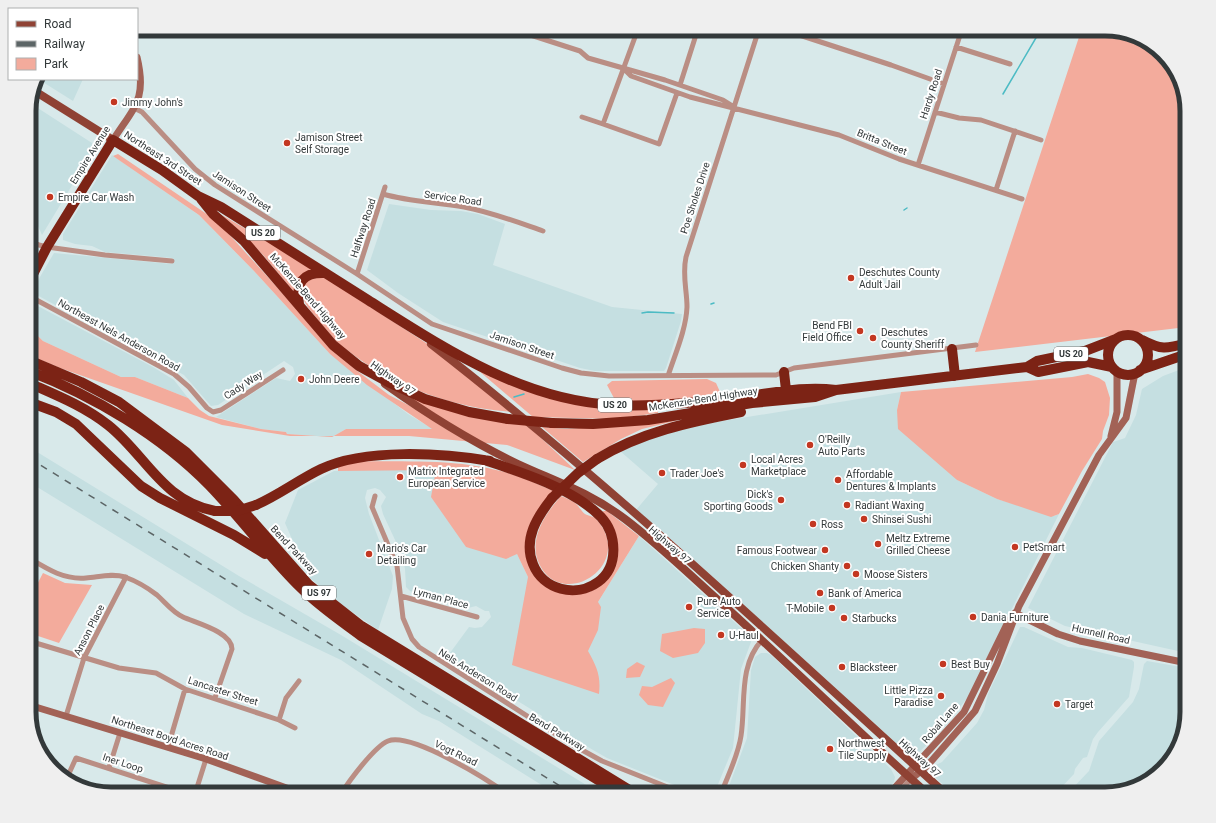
<svg xmlns="http://www.w3.org/2000/svg" width="1216" height="823" viewBox="0 0 1216 823" font-family="Roboto,sans-serif">
<style>
.built{fill:#c5dfe1}
.green{fill:#f3ab9c}
.lines{fill:none;stroke-linecap:round;stroke-linejoin:round}
.stream{stroke:#4cbbc4;stroke-width:1.5}
.street{stroke:#ba8e84;stroke-width:5}
.secondary{stroke:#a26256;stroke-width:7}
.primary{stroke:#8f4234;stroke-width:8}
.highway{stroke:#7c2315;stroke-width:10}
.rail{stroke:#5c6566;stroke-width:1.5;stroke-dasharray:7 7;stroke-linecap:butt}
.highway-bridge{stroke:#7c2315;stroke-width:10}
.poi-dot{fill:#c33721;stroke:#fff;stroke-width:1.5}
.labels{text-anchor:middle;dominant-baseline:central;stroke-width:4;stroke-linejoin:round;paint-order:stroke}
.shield{fill:#fff;stroke:#707475;stroke-width:1}
.shield-label{font-size:9px;font-weight:bold;fill:#33393a}
.street-label{font-size:10px;fill:#33393a;stroke:#fff}
.poi-label{font-size:10px;fill:#33393a;stroke:#fff;text-anchor:start}
.rim{fill:none;stroke:#33393a;stroke-width:5}
</style>
<rect width="100%" height="100%" fill="#d8e9ea"/>
<path class="built" d="M38,79H83L73,101Z
M30,103L92,143L94,149L42,235L29,206Z
M112,155L199,215L254,271L330,354L408,414L433,429H346L332,437L287,434L286,432L261,429L216,417L276,378L290,381L295,374L293,367L284,361L218,405L211,406L184,375L35,294L34,289L40,277L54,253L172,264L173,258L105,252L92,246L75,244L63,240V234Z
M389,204L431,210L461,211L478,214L505,224L493,265L612,307L682,314L681,321L666,368L664,371H595L580,368L443,322L398,293L367,270Z
M34,304L153,367L174,380L188,398L135,377H121L43,341L29,327V305Z
M1187,367V653L1065,626L1028,608L1113,442L1125,438L1136,415L1142,389L1163,376Z
M901,392L897,410L957,480L997,499L1054,516L1059,514L968,697L942,730L915,756L908,754L904,750L681,548L636,510L658,484L620,451L668,430Z
M29,447L239,576L341,635L601,794H556L439,721L422,714L341,660L244,614L29,482Z
M371,469L436,470L466,547L517,554L528,577L595,607L639,536L751,637V642L741,669L733,748L714,794H697L607,758L555,728L540,722L542,716L447,657L469,627L475,628L482,627L491,617L489,611H485L476,606L468,608L460,605L461,603L455,601L454,604L410,591L406,587L405,569L402,555L383,514L381,506L386,497L380,490L375,488L367,490L365,498L369,514L393,576L392,589L378,630L335,600L308,576L285,523L298,490L334,471Z
M1020,627H1024L1068,647L1082,648L1132,660L1134,662V667L1129,697L1098,732L1093,739L1087,757L1083,758L1075,769L1074,774L1055,794H953L934,776L933,770L934,766L942,762L977,723L984,710L988,694Z
M761,653H767L771,655L891,769L895,777L894,782L883,794H726L747,738L751,670L755,657Z
M1147,661L1187,668V712L1173,758L1141,785L1105,794H1067L1089,771L1099,741L1133,702L1139,689L1144,664Z"/>
<path class="green" d="M1110,31L1151,43L1176,70L1187,111V327L975,352L1080,34H1096Z
M118,154L217,221L333,349L356,370L389,395L414,408L389,388L523,421L575,470L507,445L409,436H290L222,425L60,368L29,355V327L43,341L121,377H135L188,398L200,410L209,416L261,429L286,432L287,434L332,437L346,429H432L367,385L330,354L254,271L199,215L113,156Z
M222,215L314,269L294,292L263,255Z
M323,276L426,343L465,371L512,412C457,408 400,389 355,356C349,351 342,347 336,341C330,334 324,327 318,320C308,307 297,298 305,281Z
M479,371L539,394L653,409L658,410V413L614,419L533,417Z
M1088,374L1099,378L1105,382L1110,398L1109,415L1103,431L1102,439L1082,471L1059,514L1051,517L997,499L957,480L898,429L897,410L901,392L1072,377Z
M707,379L716,383L721,394C686,399 650,404 615,400L607,385L612,381Z
M679,420L642,429L621,439L583,462L542,427L567,429Z
M359,461C404,462 452,459 496,470C516,474 535,483 554,491L531,522L537,579C575,592 591,607 615,566L603,511H607L639,536L598,602L601,607L598,630L588,651C597,667 601,676 599,694L512,665L528,577L517,554L506,559L466,547L431,497L436,470L338,471V465Z
M561,496C566,498 571,500 575,503C579,506 581,511 585,514C589,516 593,516 596,519C638,565 559,614 538,561C529,537 546,513 561,496Z
M43,573L65,583L92,585L59,643L29,633V600Z
M694,628L705,629V643L698,653L673,658L660,651L662,634Z
M637,662L645,666L640,677L626,678L627,669Z
M671,678L675,683L663,707L648,705L639,695L642,686L652,687Z"/>
<g class="lines">
<path class="stream" d="M1003,94L1040,31
M904,210L907,208
M711,304L714,303
M642,313L648,312L674,313
M514,397L524,394"/>
<path class="street" d="M512,29L580,51L588,58L665,80L723,100L731,105
M638,29L603,124L659,144L677,93
M781,29L891,65L944,84
M538,37L540,29
M956,47L1010,64
M624,69L631,76L690,97L839,135L899,159L1022,199
M680,85L695,38L689,29
M134,108L142,112L195,169L215,185L357,274L432,324L562,368L581,373L609,376L776,375L794,368L976,345
M935,112L959,118L981,120L1041,140
M582,117L603,124
M918,165L962,29
M996,190L1015,131
M383,194C410,202 437,202 464,207C491,212 517,222 543,231
M29,228L36,244
M29,240L39,245L47,247L105,255L172,261
M357,274L385,187
M29,296L174,374L189,387L207,408L213,412L221,410L283,370
M668,376C675,354 686,330 687,307C687,290 682,275 686,257L759,29
M375,496L372,507L397,566L403,618L412,639L419,647L571,744L602,761L685,794
M29,558C47,569 64,580 86,578C99,577 112,573 125,577C136,581 148,588 157,595C166,603 172,612 183,617C196,623 232,632 232,649L215,698
M401,596L477,617
M29,641L119,668L156,673L185,689L279,720L295,728
M66,716L84,658L126,577
M279,720L286,698L299,681
M168,747L185,689
M109,768L120,733
M66,780L76,758L188,794
M195,794L206,759
M341,794C349,781 374,747 388,741C411,732 487,779 507,794
M721,794C728,775 738,756 741,736C746,704 738,666 762,640
M897,794L911,779"/>
<path class="secondary" d="M113,140C135,106 147,99 137,57
M1111,436L1117,412V371
M1015,613L1058,634L1080,641L1187,663
M29,705L206,759L303,794
M911,779L927,766L975,711L997,664L1019,606L1099,455L1126,418L1135,373
M889,794L964,712L1008,622L1015,613"/>
<path class="primary" d="M33,90L113,140
M431,344C611,484 777,641 946,794
M385,384C427,414 472,442 518,464C557,482 589,492 625,519C658,544 688,573 718,600C789,664 857,731 928,794"/>
<path class="highway" d="M201,199L213,214L244,241L333,345L359,366L390,383L425,399L469,412L508,419
M29,282L47,247L113,140L162,170L198,196L221,207C270,238 319,269 368,300C444,348 523,401 615,405C660,407 705,402 749,396C778,392 806,386 836,390
M299,304C296,283 302,272 325,273
M1108 355a20 20 0 1 1 40 0a20 20 0 1 1-40 0Z
M1142,340C1161,350 1166,349 1187,343
M952,349L955,376
M29,360L81,382L119,402L186,452L234,500L309,585L360,625L636,794
M1027,367L1038,372L1088,362L1112,367
M1140,370L1187,354
M29,371C94,396 161,436 209,485C242,519 269,557 302,589C320,607 341,621 361,636L621,794
M784,372L786,390
M29,383C56,395 84,406 108,425C146,455 162,501 215,511
M29,402L56,412L76,424L141,486L160,498L234,535L265,554
M552,423L593,424L648,420L752,403L815,397L836,390L1027,367L1037,361L1085,351L1116,339
M597,459C641,432 690,422 741,412
M484,460C521,472 574,489 601,517C617,534 619,567 598,582C576,598 543,590 533,564C523,539 537,517 552,498
M256,505C279,495 298,480 321,469C365,448 442,453 490,461"/>
<path class="rail" d="M29,458L573,794"/>
<path class="highway-bridge" d="M508,419L552,423
M552,498L578,473L597,459
M215,511H237L256,505"/>
</g>
<g class="poi-dot">
<circle cx="114" cy="102" r="4"/>
<circle cx="287" cy="143" r="4"/>
<circle cx="50" cy="197" r="4"/>
<circle cx="851" cy="278" r="4"/>
<circle cx="860" cy="331" r="4"/>
<circle cx="873" cy="338" r="4"/>
<circle cx="301" cy="379" r="4"/>
<circle cx="810" cy="445" r="4"/>
<circle cx="743" cy="465" r="4"/>
<circle cx="662" cy="473" r="4"/>
<circle cx="400" cy="477" r="4"/>
<circle cx="838" cy="480" r="4"/>
<circle cx="781" cy="500" r="4"/>
<circle cx="847" cy="505" r="4"/>
<circle cx="864" cy="519" r="4"/>
<circle cx="813" cy="524" r="4"/>
<circle cx="878" cy="544" r="4"/>
<circle cx="1015" cy="547" r="4"/>
<circle cx="825" cy="550" r="4"/>
<circle cx="369" cy="554" r="4"/>
<circle cx="847" cy="566" r="4"/>
<circle cx="856" cy="574" r="4"/>
<circle cx="820" cy="593" r="4"/>
<circle cx="689" cy="607" r="4"/>
<circle cx="832" cy="608" r="4"/>
<circle cx="973" cy="617" r="4"/>
<circle cx="844" cy="618" r="4"/>
<circle cx="721" cy="635" r="4"/>
<circle cx="943" cy="664" r="4"/>
<circle cx="842" cy="667" r="4"/>
<circle cx="941" cy="696" r="4"/>
<circle cx="1057" cy="704" r="4"/>
<circle cx="830" cy="749" r="4"/>
</g>
<g class="labels">
<g class="shield">
<rect x="246" y="226" width="34" height="14" rx="3"/>
<rect x="1054" y="347" width="34" height="14" rx="3"/>
<rect x="598" y="398" width="34" height="14" rx="3"/>
<rect x="302" y="586" width="34" height="14" rx="3"/>
</g>
<g class="shield-label">
<text x="263" y="233">US 20</text>
<text x="1071" y="354">US 20</text>
<text x="615" y="405">US 20</text>
<text x="319" y="593">US 97</text>
</g>
<g class="street-label">
<text transform="translate(931 94) rotate(-72)">Hardy Road</text>
<text transform="translate(882 142) rotate(22)">Britta Street</text>
<text transform="translate(90 155) rotate(-58)">Empire Avenue</text>
<text transform="translate(163 158) rotate(33)">Northeast 3rd Street</text>
<text transform="translate(242 191) rotate(33)">Jamison Street</text>
<text transform="translate(453 198) rotate(8)">Service Road</text>
<text transform="translate(695 198) rotate(-72)">Poe Sholes Drive</text>
<text transform="translate(363 228) rotate(-72)">Halfway Road</text>
<text transform="translate(308 296) rotate(49)">McKenzie-Bend Highway</text>
<text transform="translate(119 335) rotate(29)">Northeast Nels Anderson Road</text>
<text transform="translate(522 345) rotate(19)">Jamison Street</text>
<text transform="translate(393 378) rotate(35)">Highway 97</text>
<text transform="translate(243 385) rotate(-33)">Cady Way</text>
<text transform="translate(703 399) rotate(-9)">McKenzie-Bend Highway</text>
<text transform="translate(670 545) rotate(41)">Highway 97</text>
<text transform="translate(294 550) rotate(47)">Bend Parkway</text>
<text transform="translate(441 598) rotate(15)">Lyman Place</text>
<text transform="translate(89 630) rotate(-63)">Anson Place</text>
<text transform="translate(1101 634) rotate(13)">Hunnell Road</text>
<text transform="translate(478 675) rotate(32)">Nels Anderson Road</text>
<text transform="translate(223 691) rotate(18)">Lancaster Street</text>
<text transform="translate(940 723) rotate(-49)">Robal Lane</text>
<text transform="translate(557 732) rotate(31)">Bend Parkway</text>
<text transform="translate(170 738) rotate(18)">Northeast Boyd Acres Road</text>
<text transform="translate(456 753) rotate(26)">Vogt Road</text>
<text transform="translate(920 758) rotate(42)">Highway 97</text>
<text transform="translate(123 763) rotate(18)">Iner Loop</text>
</g>
<g class="poi-label">
<text x="122" y="102">Jimmy John's</text>
<text x="295" y="137">Jamison Street<tspan x="295" dy="12">Self Storage</tspan></text>
<text x="58" y="197">Empire Car Wash</text>
<text x="859" y="272">Deschutes County<tspan x="859" dy="12">Adult Jail</tspan></text>
<text x="852" y="325" text-anchor="end">Bend FBI<tspan x="852" dy="12">Field Office</tspan></text>
<text x="881" y="332">Deschutes<tspan x="881" dy="12">County Sheriff</tspan></text>
<text x="309" y="379">John Deere</text>
<text x="818" y="439">O'Reilly<tspan x="818" dy="12">Auto Parts</tspan></text>
<text x="751" y="459">Local Acres<tspan x="751" dy="12">Marketplace</tspan></text>
<text x="408" y="471">Matrix Integrated<tspan x="408" dy="12">European Service</tspan></text>
<text x="670" y="473">Trader Joe's</text>
<text x="846" y="474">Affordable<tspan x="846" dy="12">Dentures &amp; Implants</tspan></text>
<text x="773" y="494" text-anchor="end">Dick's<tspan x="773" dy="12">Sporting Goods</tspan></text>
<text x="855" y="505">Radiant Waxing</text>
<text x="872" y="519">Shinsei Sushi</text>
<text x="821" y="524">Ross</text>
<text x="886" y="538">Meltz Extreme<tspan x="886" dy="12">Grilled Cheese</tspan></text>
<text x="1023" y="547">PetSmart</text>
<text x="377" y="548">Mario's Car<tspan x="377" dy="12">Detailing</tspan></text>
<text x="817" y="550" text-anchor="end">Famous Footwear</text>
<text x="839" y="566" text-anchor="end">Chicken Shanty</text>
<text x="864" y="574">Moose Sisters</text>
<text x="828" y="593">Bank of America</text>
<text x="697" y="601">Pure Auto<tspan x="697" dy="12">Service</tspan></text>
<text x="824" y="608" text-anchor="end">T-Mobile</text>
<text x="981" y="617">Dania Furniture</text>
<text x="852" y="618">Starbucks</text>
<text x="729" y="635">U-Haul</text>
<text x="951" y="664">Best Buy</text>
<text x="850" y="667">Blacksteer</text>
<text x="933" y="690" text-anchor="end">Little Pizza<tspan x="933" dy="12">Paradise</tspan></text>
<text x="1065" y="704">Target</text>
<text x="838" y="743">Northwest<tspan x="838" dy="12">Tile Supply</tspan></text>
</g>
</g>
<path d="M0 0H1216V823H0ZM111 36H1105A75 75 0 0 1 1180 111V712A75 75 0 0 1 1105 787H111A75 75 0 0 1 36 712V111A75 75 0 0 1 111 36Z" fill="#efefef" fill-rule="evenodd"/>
<path class="rim" d="M111 36H1105A75 75 0 0 1 1180 111V712A75 75 0 0 1 1105 787H111A75 75 0 0 1 36 712V111A75 75 0 0 1 111 36Z"/>
<rect x="8" y="8" width="130" height="72" fill="#ffffff" stroke="#adb0b0"/>
<rect x="16" y="21" width="20" height="6" fill="#8f4234" stroke="#adb0b0"/>
<text x="44" y="28" font-size="12" fill="#33393a">Road</text>
<rect x="16" y="41" width="20" height="6" fill="#5c6566" stroke="#adb0b0"/>
<text x="44" y="48" font-size="12" fill="#33393a">Railway</text>
<rect x="16" y="58" width="20" height="12" fill="#f3ab9c" stroke="#adb0b0"/>
<text x="44" y="68" font-size="12" fill="#33393a">Park</text>
</svg>
